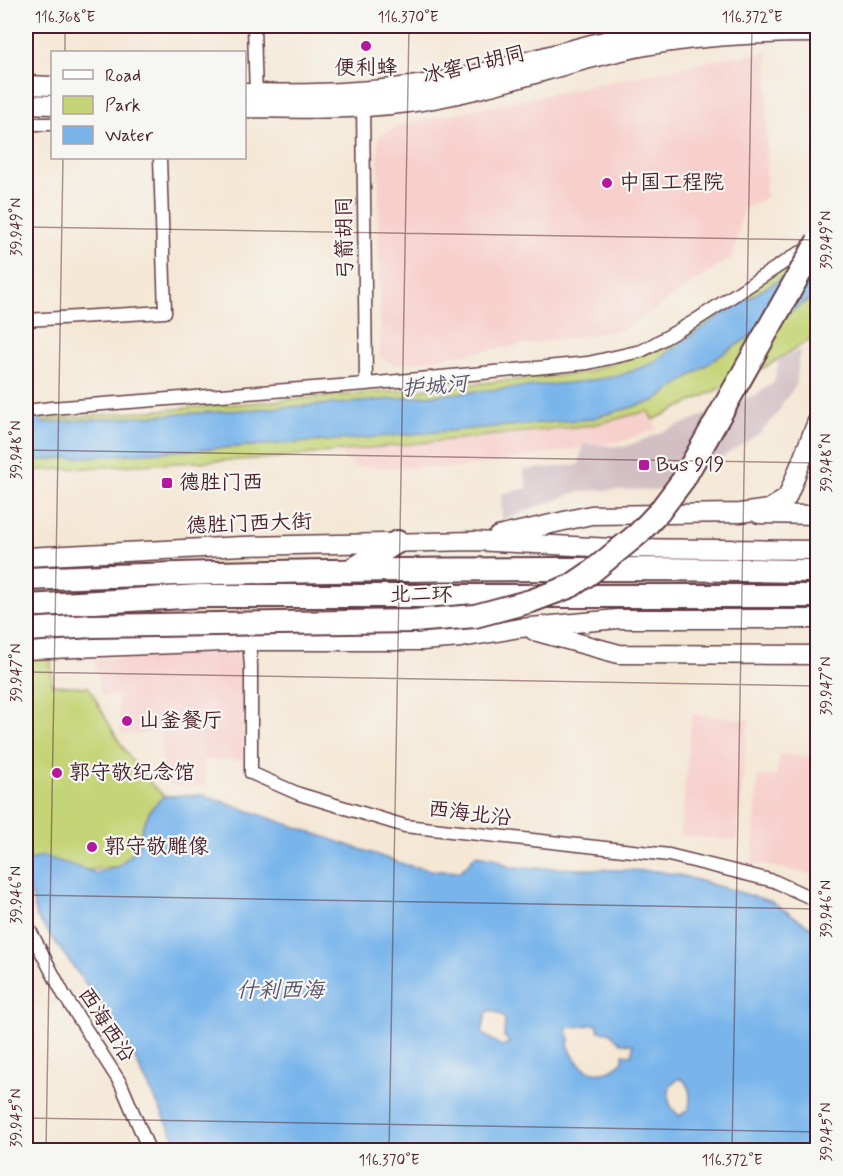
<svg xmlns="http://www.w3.org/2000/svg" width="843" height="1176" viewBox="0 0 843 1176" font-family="Mynerve,'LXGW WenKai TC',sans-serif">
<style>
.built{fill:#f7d0cc}
.industrial{fill:#d2bec3}
.green{fill:#c5d476;stroke:#887a50;stroke-width:1.5}
.water{fill:#79b5eb;stroke:#626a8b;stroke-width:1.5;fill-rule:evenodd}
.lines{fill:none;stroke-linecap:round;stroke-linejoin:round}
.river{stroke:#79b5eb;stroke-width:24}
.street-casing{stroke:#643d44;stroke-width:15}
.secondary-casing{stroke:#643d44;stroke-width:21}
.highway-casing{stroke:#643d44;stroke-width:26}
.street{stroke:#fff;stroke-width:12}
.secondary{stroke:#fff;stroke-width:18}
.highway{stroke:#fff;stroke-width:22}
.highway-bridge-casing{stroke:#643d44;stroke-width:26;stroke-linecap:butt}
.highway-bridge{stroke:#fff;stroke-width:22}
.ticks{fill:none;stroke:#4a1f2b;stroke-width:1.5;stroke-opacity:0.45}
.poi-dot{fill:#b5179e;stroke:#f6f6f2;stroke-width:2}
.labels{text-anchor:middle;dominant-baseline:central;stroke-width:4.5;stroke-linejoin:round;paint-order:stroke}
.street-label{font-size:21px;fill:#4a1f2b;stroke:#f6f6f2}
.poi-label{font-size:21px;fill:#4a1f2b;stroke:#f6f6f2;text-anchor:start}
.water-label{font-size:22px;font-style:italic;fill:#5a546e;stroke:#f6f6f2}
.neatline{fill:none;stroke:#4a1f2b;stroke-width:2}
.ticks-label{font-size:15px;text-anchor:middle;fill:#4a1f2b}
</style>
<rect width="100%" height="100%" fill="#f6f6f2"/>
<filter id="ink" filterUnits="userSpaceOnUse"><feTurbulence type="fractalNoise" baseFrequency=".0167" numOctaves="2"/><feDisplacementMap in="SourceGraphic" scale="12" xChannelSelector="R" yChannelSelector="G"/><feConvolveMatrix kernelMatrix="1 2 1 2 8 2 1 2 1" color-interpolation-filters="sRGB"/></filter>
<filter id="wash" filterUnits="userSpaceOnUse"><feTurbulence type="fractalNoise" baseFrequency=".008" numOctaves="4" result="noise"/><feDisplacementMap in="SourceGraphic" scale="24" xChannelSelector="R" yChannelSelector="G"/><feGaussianBlur stdDeviation="1.35" result="paint"/><feColorMatrix in="noise" values="0 0 0 0 0 0 0 0 0 0 0 0 0 0 0 0 0 1.4 0 .05"/><feComposite in="paint" operator="in"/></filter>
<g filter="url(#wash)">
<rect width="100%" height="100%" fill="#f4e7d4"/>
<path class="built" d="M768,53L766,198L743,209L733,256L626,329L395,365L380,357L378,137L399,125L730,57Z
M648,411L657,429L622,441L461,468L354,467L338,452L592,425Z
M229,650L242,658L243,760H204L206,786H173L164,778L160,730L141,734H121L117,697L101,695L94,660Z
M692,714L749,720L737,841L680,835Z
M779,754L817,757V875L752,863L758,776H776Z"/>
<path class="industrial" d="M800,350L796,385L784,401L778,413L760,433L710,465L661,490H595L574,493L502,520L501,494L528,488L523,470L579,465L583,444L625,447L757,394L774,382L779,360Z"/>
<path class="green" d="M817,250V335L769,365L653,420L648,411L592,425L275,458L26,471V421L409,390L584,373L660,347L777,272Z
M51,656L52,685L89,687C110,726 130,767 164,796L151,809L143,825L138,847L120,866L26,878V658Z"/>
<path class="water" d="M817,256V295L727,351L654,401L590,419L354,439L26,461V424L349,403L580,382L619,376L653,363L707,324Z
M203,795L406,865C424,869 442,873 461,871L476,855L498,859L503,864L511,867L656,871L679,875L770,901L817,931L816,1150H195L176,1141L122,1033L36,916L32,897L26,885V861L43,856L96,873L119,866L138,847L143,825L151,809L164,796ZM490,1010L498,1013L505,1019L504,1037L508,1040L509,1043L501,1046L482,1033L486,1013ZM597,1024L599,1031L609,1032L621,1043L633,1044L632,1055L623,1054V1061C600,1083 577,1071 568,1044L570,1039L566,1028ZM680,1078C692,1084 691,1098 689,1109L679,1116C668,1104 667,1102 670,1086Z"/>
<g class="lines">
<path class="river" d="M26,415L34,446"/>
</g>
</g>
<g filter="url(#ink)">
<g class="lines">
<g class="street-casing">
<path id="street" d="M254,26L256,98
M363,102L366,384
M26,124H52
M26,320L165,312L160,158
M26,411L51,408L366,384L588,363L641,351L649,347L693,322L797,254L813,247
M249,641L251,666V773L299,794L405,826L669,855L774,881L818,901
M26,923L64,995L121,1084L149,1150"/>
</g>
<g class="secondary-casing">
<path id="secondary" d="M26,85L52,86
M244,93C319,95 395,92 468,76C538,60 607,37 677,26
M26,104L52,105
M244,108C298,109 354,110 408,103C489,92 566,61 646,46C703,36 760,33 818,33
M759,514L818,515
M498,536L591,515L740,513L769,509L787,498L818,419
M26,557L243,546L475,541L612,548L818,550
M534,631L619,654L818,655
M26,650L249,641H422L461,638L520,628L618,619H818"/>
</g>
<g class="highway-casing">
<path id="highway" d="M350,571L397,542
M26,579C289,569 554,567 818,571
M26,606L201,596H818"/>
</g>
<use href="#street" class="street"/>
<use href="#secondary" class="secondary"/>
<use href="#highway" class="highway"/>
<g class="highway-bridge-casing">
<path id="highway-bridge" d="M26,630L93,626L413,621L475,616L531,601L571,586L590,573L638,534L659,512L683,480L818,241"/>
</g>
<use href="#highway-bridge" class="highway-bridge"/>
</g>
</g>
<path class="ticks" d="M65,52V26M26,227L818,240M26,450L818,463M26,672L818,686M26,895L818,909M26,1118L818,1132M46,1150L63,158M389,1150L409,26M732,1150L752,26"/>
<g class="poi-dot">
<circle cx="366" cy="46" r="6"/>
<circle cx="607" cy="183" r="6"/>
<rect x="638" y="459" width="12" height="12" rx="3"/>
<rect x="161" y="477" width="12" height="12" rx="3"/>
<circle cx="127" cy="721" r="6"/>
<circle cx="57" cy="773" r="6"/>
<circle cx="92" cy="847" r="6"/>
</g>
<g class="labels">
<g class="street-label">
<text transform="translate(474 65) rotate(-13)">冰窖口胡同</text>
<text transform="translate(345 238) rotate(-91)">弓箭胡同</text>
<text transform="translate(249 524) rotate(-2)">德胜门西大街</text>
<text x="421" y="595">北二环</text>
<text transform="translate(470 814) rotate(7)">西海北沿</text>
<text transform="translate(106 1025) rotate(57)">西海西沿</text>
</g>
<g class="poi-label">
<text x="366" y="68" text-anchor="middle">便利蜂</text>
<text x="619" y="183">中国工程院</text>
<text x="656" y="465">Bus 919</text>
<text x="179" y="483">德胜门西</text>
<text x="139" y="721">山釜餐厅</text>
<text x="69" y="773">郭守敬纪念馆</text>
<text x="104" y="847">郭守敬雕像</text>
</g>
<g class="water-label">
<text transform="translate(435 387) rotate(-5)">护城河</text>
<text x="280" y="991">什刹西海</text>
</g>
</g>
<rect width="843" height="1176" fill="none" stroke="#f6f6f2" stroke-width="66"/>
<rect x="51" y="51" width="195" height="108" fill="#f6f6f2" stroke="#b1a0a2" stroke-width="1.5"/>
<rect x="63" y="70" width="30" height="9" fill="#ffffff" stroke="#b1a0a2" stroke-width="1.5"/>
<text x="105" y="81" font-size="18" fill="#4a1f2b">Road</text>
<rect x="63" y="96" width="30" height="18" fill="#c5d476" stroke="#b1a0a2" stroke-width="1.5"/>
<text x="105" y="111" font-size="18" fill="#4a1f2b">Park</text>
<rect x="63" y="126" width="30" height="18" fill="#79b5eb" stroke="#b1a0a2" stroke-width="1.5"/>
<text x="105" y="141" font-size="18" fill="#4a1f2b">Water</text>
<rect x="33" y="33" width="777" height="1110" class="neatline"/>
<g class="ticks-label">
<text x="65" y="22">116.368°E</text>
<text x="408" y="22">116.370°E</text>
<text x="752" y="22">116.372°E</text>
<text transform="translate(16 227) rotate(-90)" y="5">39.949°N</text>
<text transform="translate(826 240) rotate(-90)" y="5">39.949°N</text>
<text transform="translate(16 450) rotate(-90)" y="5">39.948°N</text>
<text transform="translate(826 463) rotate(-90)" y="5">39.948°N</text>
<text transform="translate(16 673) rotate(-90)" y="5">39.947°N</text>
<text transform="translate(826 686) rotate(-90)" y="5">39.947°N</text>
<text transform="translate(16 895) rotate(-90)" y="5">39.946°N</text>
<text transform="translate(826 909) rotate(-90)" y="5">39.946°N</text>
<text transform="translate(16 1118) rotate(-90)" y="5">39.945°N</text>
<text transform="translate(826 1132) rotate(-90)" y="5">39.945°N</text>
<text x="389" y="1165">116.370°E</text>
<text x="732" y="1165">116.372°E</text>
</g>
</svg>
